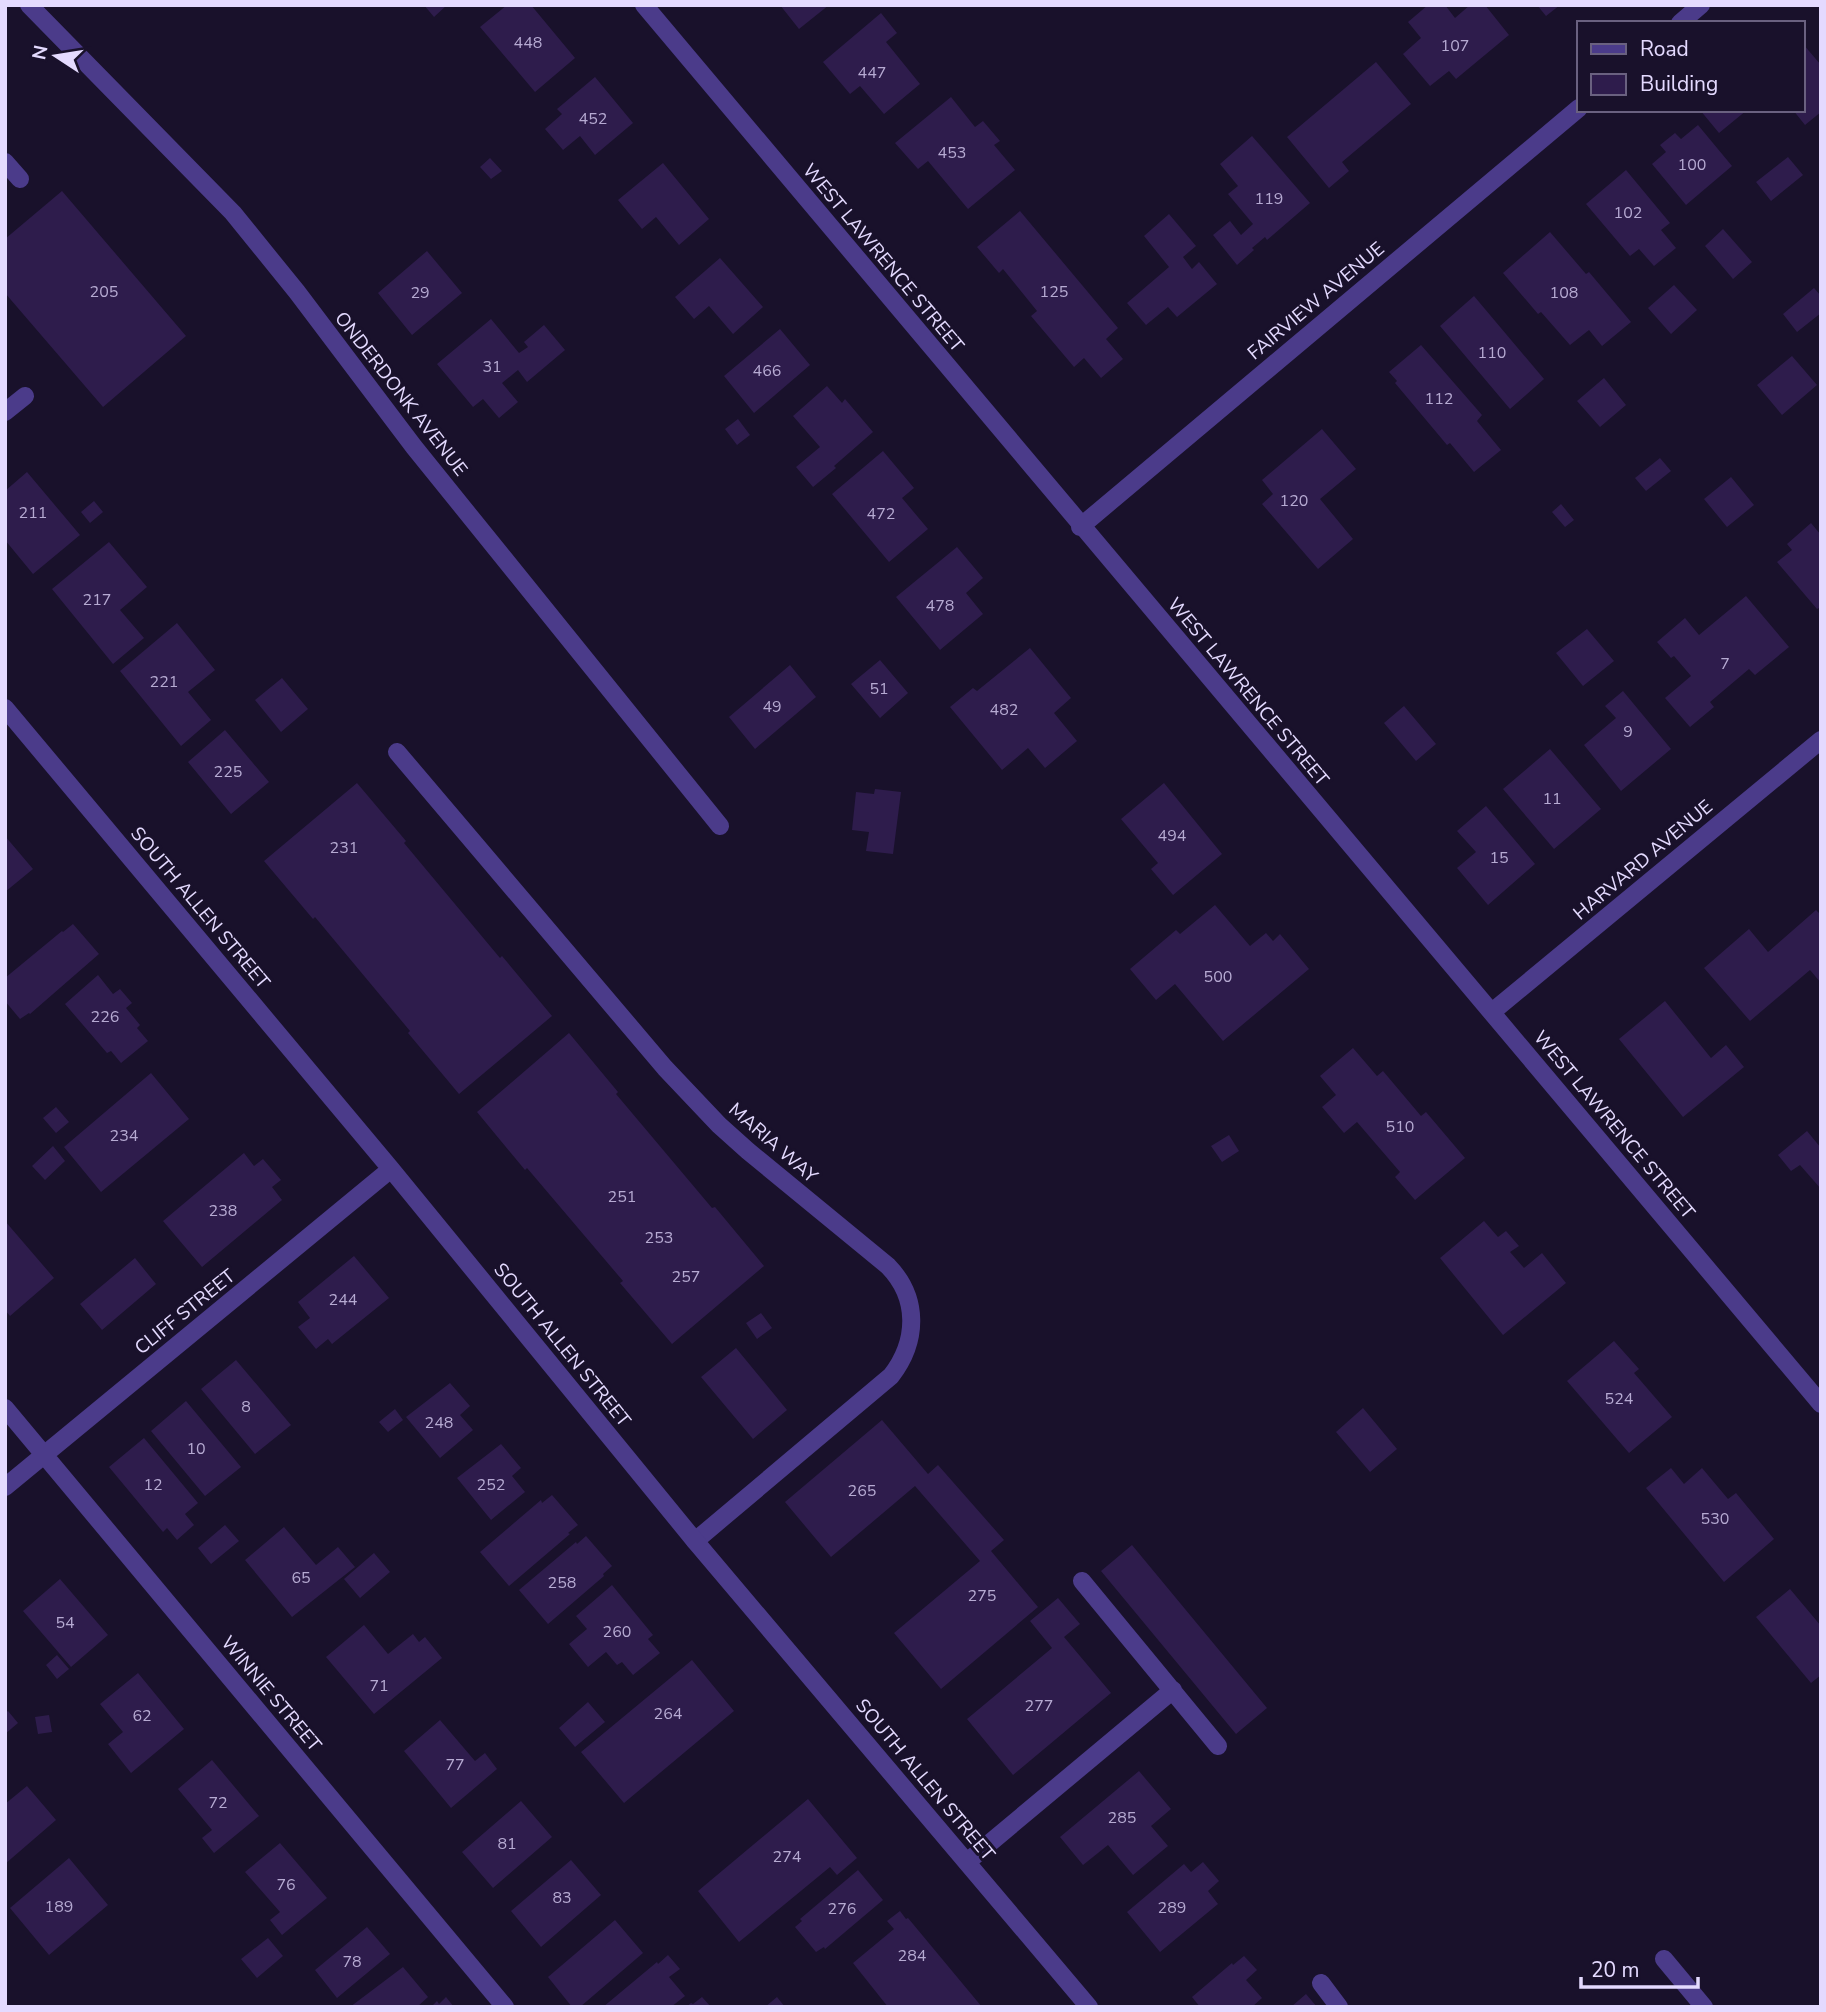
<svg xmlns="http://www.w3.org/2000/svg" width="1826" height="2012" viewBox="0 0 1826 2012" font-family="'Nunito Sans',sans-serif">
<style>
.building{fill:#2e1c4c}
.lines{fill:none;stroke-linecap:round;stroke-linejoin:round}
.service{stroke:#4b3b8a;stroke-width:18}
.minor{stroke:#4b3b8a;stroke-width:18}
.labels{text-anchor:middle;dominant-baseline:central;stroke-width:6;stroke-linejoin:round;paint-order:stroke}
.number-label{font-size:16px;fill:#b6aad2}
.street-label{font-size:19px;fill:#e4daff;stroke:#19112b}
</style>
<rect width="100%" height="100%" fill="#19112b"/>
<path class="building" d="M424,5H447L434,17Z
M507,5H531L575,58L535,92L480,27Z
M780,5H829L799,29Z
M1428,5H1445L1455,18L1470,5H1485L1509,35L1456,79L1449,71L1430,86L1403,54L1421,38L1408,22Z
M1537,5H1560L1546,16Z
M881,13L897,33L886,42L920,84L884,114L860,86L850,94L823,62Z
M1803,44L1821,65V112L1805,125L1793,110H1803Z
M1376,62L1411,104L1342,162L1349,171L1329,188L1287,137Z
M595,77L633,123L595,155L580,136L563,150L545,129L562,114L557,109Z
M951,97L975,127L983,121L1000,141L994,145L1015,170L968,209L928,161L918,169L895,143Z
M1700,110H1747L1719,133Z
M1698,125L1732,166L1686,205L1652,164L1666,152L1660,145L1675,133L1681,139Z
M1252,136L1310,203L1267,240L1265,237L1252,248L1254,250L1237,265L1213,235L1230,221L1241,235L1253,224L1228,194L1238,186L1220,164Z
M1788,157L1803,175L1771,201L1756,182Z
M490,158L502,171L491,179L480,167Z
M663,163L709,219L679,245L656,217L642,229L618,200Z
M1626,170L1670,223L1661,230L1676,248L1654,266L1639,249L1630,256L1586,204Z
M62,191L186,336L103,407L5,293V239Z
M1020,211L1118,328L1106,339L1123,359L1101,378L1084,358L1074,367L1031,316L1037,311L1003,269L999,273L977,247Z
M1169,214L1196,246L1183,257L1192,269L1199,262L1217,284L1177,317L1168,307L1146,325L1127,303L1169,267L1144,236Z
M1723,229L1752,262L1733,279L1705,246Z
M1550,232L1586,274L1589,272L1631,322L1602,346L1589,330L1570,345L1541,312L1538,314L1503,273Z
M427,251L462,293L412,335L378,293Z
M720,258L763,307L733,334L709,306L694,319L675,297Z
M1674,285L1697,310L1671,334L1648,308Z
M1814,288L1821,296V313L1797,332L1783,314Z
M1474,296L1544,379L1510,409L1440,326Z
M491,319L519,353L528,347L524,342L544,325L565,350L527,382L518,370L502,383L518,402L499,418L483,399L473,407L437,364Z
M780,329L810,365L754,413L724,376Z
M1421,345L1482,415L1477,421L1501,450L1474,472L1450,443L1447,445L1395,383L1397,381L1389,372Z
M1792,356L1817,385L1782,415L1757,385Z
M1604,378L1626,405L1600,427L1577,401Z
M827,386L842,403L845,399L873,432L834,466L836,468L813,487L796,467L820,447L793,416Z
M738,419L750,435L737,445L725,429Z
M1322,429L1356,469L1320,499L1353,539L1318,569L1262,504L1273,494L1262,480Z
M883,451L914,488L902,498L928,529L889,562L832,494Z
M1660,458L1671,471L1646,491L1635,478Z
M27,472L80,535L33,574L5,540V491Z
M1731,477L1754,505L1727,527L1704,499Z
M94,501L103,512L90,523L81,512Z
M1561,504L1574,520L1565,527L1552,512Z
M1811,523L1821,535V607L1817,609L1777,562L1792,550L1787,544Z
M109,542L147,587L120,610L144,638L113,664L52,589Z
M957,547L983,578L966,593L983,614L940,650L896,597Z
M1746,596L1789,647L1755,675L1749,669L1710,702L1714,707L1690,727L1665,698L1691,676L1674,656L1671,658L1657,642L1685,618L1699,635Z
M177,623L215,670L188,692L211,720L181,746L120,671Z
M1587,629L1614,661L1583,686L1556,653Z
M1030,648L1071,698L1054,713L1077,741L1045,768L1028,748L1002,770L950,707L973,688L977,691Z
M880,660L908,693L880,718L851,684Z
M790,665L816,697L755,749L729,717Z
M282,678L308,709L281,732L255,700Z
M1623,691L1671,749L1621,791L1584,745L1616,718L1605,706Z
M1404,706L1436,744L1416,761L1384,723Z
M225,730L269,782L231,814L188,762Z
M1550,749L1601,809L1554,849L1503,789Z
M357,783L406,841L404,843L500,958L502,956L552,1016L459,1094L408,1033L410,1031L315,917L313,919L264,861Z
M1164,783L1222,854L1173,895L1151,869L1158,863L1121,819Z
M875,789L901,792L893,854L866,851L869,832L852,830L856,792L874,794Z
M1486,806L1535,864L1488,905L1457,868L1476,852L1457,831Z
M5,836L33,869L5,892Z
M1215,905L1250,946L1266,933L1273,941L1280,934L1309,969L1223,1041L1175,984L1156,1000L1130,969L1176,930L1180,934Z
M1816,910L1821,915V983L1810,970L1750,1021L1704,968L1749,929L1768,952Z
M73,924L99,954L30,1014L29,1013L20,1019L5,1001V978L62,931L63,932Z
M98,975L113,994L120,989L132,1003L126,1008L140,1025L137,1028L148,1041L121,1063L111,1051L107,1053L65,1004Z
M1665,1001L1711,1058L1726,1045L1744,1067L1683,1117L1619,1039Z
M569,1033L618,1092L616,1094L712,1208L715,1207L764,1266L672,1344L620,1283L623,1281L527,1168L525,1170L477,1112Z
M1353,1048L1377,1076L1383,1071L1421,1116L1426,1112L1465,1158L1415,1200L1395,1177L1400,1172L1357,1122L1344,1133L1322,1107L1336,1095L1320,1076Z
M151,1073L189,1119L101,1192L64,1147Z
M56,1107L69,1122L56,1133L43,1118Z
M1807,1131L1821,1148V1189L1800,1165L1791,1171L1778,1155Z
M1229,1135L1239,1151L1222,1162L1211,1146Z
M53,1146L65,1161L45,1180L32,1166Z
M244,1153L254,1166L263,1159L281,1180L272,1187L282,1200L202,1267L163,1221Z
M5,1221L54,1278L10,1316L5,1310Z
M1484,1221L1498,1237L1506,1231L1519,1246L1510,1252L1524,1268L1542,1253L1566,1283L1503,1335L1440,1258Z
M354,1256L389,1298L332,1344L328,1339L316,1349L298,1327L310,1318L298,1302Z
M135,1258L156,1284L102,1330L80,1304Z
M761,1313L772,1328L757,1339L746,1323Z
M1614,1341L1639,1369L1634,1373L1672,1417L1629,1453L1567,1381Z
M736,1348L787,1410L753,1439L701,1377Z
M236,1360L291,1425L255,1454L201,1389Z
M450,1383L470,1406L460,1415L473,1430L440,1458L406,1417Z
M186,1401L241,1467L205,1496L151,1431Z
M1363,1408L1397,1449L1370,1472L1336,1432Z
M395,1409L403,1420L388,1432L379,1422Z
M882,1420L928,1474L938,1465L1004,1540L991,1551L1038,1607L941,1689L894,1633L980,1561L915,1486L831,1557L785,1502Z
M144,1438L198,1503L185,1514L194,1525L177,1540L167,1528L163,1532L109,1467Z
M501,1444L521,1468L512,1476L525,1492L491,1520L457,1478Z
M1671,1468L1684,1484L1702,1468L1728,1499L1736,1493L1774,1539L1724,1582L1646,1488Z
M552,1495L578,1525L568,1533L570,1534L509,1586L480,1552L541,1500L542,1503Z
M225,1525L239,1541L211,1564L198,1548Z
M284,1527L316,1565L338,1547L355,1567L292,1617L245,1560Z
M586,1536L612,1566L603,1574L604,1576L548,1624L519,1590L576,1542L577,1544Z
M1132,1545L1267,1708L1236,1734L1101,1571Z
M374,1553L390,1572L360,1598L344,1579Z
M60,1579L108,1635L71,1667L23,1611Z
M612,1585L653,1635L648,1639L660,1653L633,1675L622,1662L617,1665L606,1652L588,1667L569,1644L587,1629L576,1616Z
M1790,1589L1821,1626V1675L1811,1683L1756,1617Z
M1058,1598L1080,1624L1064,1637L1111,1693L1013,1775L967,1719L1052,1648L1030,1621Z
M364,1625L388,1654L413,1634L419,1642L425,1637L442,1658L374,1714L326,1657Z
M57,1655L69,1669L57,1679L46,1665Z
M692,1660L734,1711L624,1803L581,1752Z
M138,1673L184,1729L131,1773L108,1744L123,1732L100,1704Z
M588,1702L605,1722L575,1747L559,1728Z
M8,1711L18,1723L5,1734V1713Z
M49,1715L52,1732L38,1734L35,1717Z
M440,1720L475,1761L485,1753L497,1769L451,1808L404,1751Z
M212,1760L259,1816L214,1853L202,1838L212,1830L178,1789Z
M1139,1771L1171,1809L1151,1826L1168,1846L1133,1875L1108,1845L1083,1865L1060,1837Z
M27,1786L56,1820L5,1864V1804Z
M808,1799L857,1858L837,1875L830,1867L739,1942L698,1891Z
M521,1801L552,1837L493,1888L462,1852Z
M280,1843L327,1898L282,1935L270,1920L280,1912L245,1872Z
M69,1858L108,1905L49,1955L10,1908Z
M571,1860L601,1895L541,1947L511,1911Z
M1203,1862L1219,1881L1208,1891L1218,1904L1160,1952L1127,1912L1184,1864L1191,1872Z
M858,1870L883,1900L825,1949L824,1947L816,1952L795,1927L802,1921L800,1919Z
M900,1911L906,1919L908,1918L982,2007H888L853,1963L894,1929L887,1921Z
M615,1920L643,1953L580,2007H572L548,1977Z
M367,1927L390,1954L337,1998L315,1970Z
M268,1938L283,1956L257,1978L241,1959Z
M668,1955L680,1969L669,1977L685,1996L671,2007H603L657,1962L658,1964Z
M1244,1956L1257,1970L1246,1980L1262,1998L1252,2007H1200L1192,1997L1232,1963L1233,1965Z
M403,1967L428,1997L417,2007H350Z
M1306,1994L1317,2007H1291Z
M446,1997L454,2007H431L437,2001L439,2004Z
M702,1997L711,2007H686L691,2003L693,2004Z
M777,1997L785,2007H765Z"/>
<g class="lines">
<path class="service" d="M5,162L20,179
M5,412L25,396
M397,752L665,1068L719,1125L748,1151L888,1266C919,1298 918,1341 891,1376L695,1541
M1082,1581L1218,1746
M967,1862L1173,1690
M1321,1983L1339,2007"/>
<path class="minor" d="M29,5L233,213L297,292L414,447L720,826
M644,5C1035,473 1430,937 1821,1404
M1680,23L1701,5
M1080,527L1579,108
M5,708L391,1169L695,1541L1089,2007
M1492,1012L1821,740
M5,1408L505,2007
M5,1487L391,1169
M1664,1959L1704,2007"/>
</g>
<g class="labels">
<g class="number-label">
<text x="528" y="43">448</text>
<text x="1455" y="46">107</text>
<text x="872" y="73">447</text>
<text x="593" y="119">452</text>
<text x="952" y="153">453</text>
<text x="1692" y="165">100</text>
<text x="1269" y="199">119</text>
<text x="1628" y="213">102</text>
<text x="104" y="292">205</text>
<text x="1054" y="292">125</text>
<text x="420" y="293">29</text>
<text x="1564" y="293">108</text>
<text x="1492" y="353">110</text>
<text x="492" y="367">31</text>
<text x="767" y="371">466</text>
<text x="1439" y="399">112</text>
<text x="1294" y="501">120</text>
<text x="33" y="513">211</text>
<text x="881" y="514">472</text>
<text x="97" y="600">217</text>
<text x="940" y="606">478</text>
<text x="1725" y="664">7</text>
<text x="164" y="682">221</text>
<text x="879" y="689">51</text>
<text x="772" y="707">49</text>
<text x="1004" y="710">482</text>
<text x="1628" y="732">9</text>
<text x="228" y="772">225</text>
<text x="1552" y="799">11</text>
<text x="1172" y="836">494</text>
<text x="344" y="848">231</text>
<text x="1499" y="858">15</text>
<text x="1218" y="977">500</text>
<text x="105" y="1017">226</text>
<text x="1400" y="1127">510</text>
<text x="124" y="1136">234</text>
<text x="622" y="1197">251</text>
<text x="223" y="1211">238</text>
<text x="659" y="1238">253</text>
<text x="686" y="1277">257</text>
<text x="343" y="1300">244</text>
<text x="1619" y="1399">524</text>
<text x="246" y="1407">8</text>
<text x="439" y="1423">248</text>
<text x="196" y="1449">10</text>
<text x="153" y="1485">12</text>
<text x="491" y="1485">252</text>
<text x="862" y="1491">265</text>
<text x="1715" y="1519">530</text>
<text x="301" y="1578">65</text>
<text x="562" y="1583">258</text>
<text x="982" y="1596">275</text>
<text x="65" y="1623">54</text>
<text x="617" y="1632">260</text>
<text x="379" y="1686">71</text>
<text x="1039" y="1706">277</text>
<text x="668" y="1714">264</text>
<text x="142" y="1716">62</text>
<text x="455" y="1765">77</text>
<text x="218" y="1803">72</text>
<text x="1122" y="1818">285</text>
<text x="507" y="1844">81</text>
<text x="787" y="1857">274</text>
<text x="286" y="1885">76</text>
<text x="562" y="1898">83</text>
<text x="59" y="1907">189</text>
<text x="1172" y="1908">289</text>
<text x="842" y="1909">276</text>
<text x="912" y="1956">284</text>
<text x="352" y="1962">78</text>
</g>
<g class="street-label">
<text transform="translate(883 258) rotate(50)">WEST LAWRENCE STREET</text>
<text transform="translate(1316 301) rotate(-40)">FAIRVIEW AVENUE</text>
<text transform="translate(401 394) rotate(52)">ONDERDONK AVENUE</text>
<text transform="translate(1248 692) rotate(50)">WEST LAWRENCE STREET</text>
<text transform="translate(1643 860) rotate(-40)">HARVARD AVENUE</text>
<text transform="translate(200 908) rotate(50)">SOUTH ALLEN STREET</text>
<text transform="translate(1614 1125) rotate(50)">WEST LAWRENCE STREET</text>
<text transform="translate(773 1143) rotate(41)">MARIA WAY</text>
<text transform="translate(185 1312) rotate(-39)">CLIFF STREET</text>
<text transform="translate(562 1345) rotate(51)">SOUTH ALLEN STREET</text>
<text transform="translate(271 1694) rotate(50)">WINNIE STREET</text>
<text transform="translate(925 1780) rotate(50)">SOUTH ALLEN STREET</text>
</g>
</g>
<rect width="1826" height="2012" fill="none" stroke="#e4daff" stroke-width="14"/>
<rect x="1577" y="21" width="228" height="91" fill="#19112b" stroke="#6a6180" stroke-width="2"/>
<rect x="1591" y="44" width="35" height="10" fill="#4b3b8a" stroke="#6a6180" stroke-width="2"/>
<text x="1640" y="56" font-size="21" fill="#e4daff">Road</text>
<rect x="1591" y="74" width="35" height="21" fill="#2e1c4c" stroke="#6a6180" stroke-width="2"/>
<text x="1640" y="91" font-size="21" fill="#e4daff">Building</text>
<g transform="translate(56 56) rotate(282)" stroke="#19112b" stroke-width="5" paint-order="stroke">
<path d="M0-5L12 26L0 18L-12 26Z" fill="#e4daff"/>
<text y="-10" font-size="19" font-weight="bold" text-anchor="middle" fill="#e4daff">N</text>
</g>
<path d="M1581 1977v10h117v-10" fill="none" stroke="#e4daff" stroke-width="3.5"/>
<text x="1591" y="1977" font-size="21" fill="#e4daff" stroke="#19112b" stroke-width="5" paint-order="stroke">20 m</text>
</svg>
